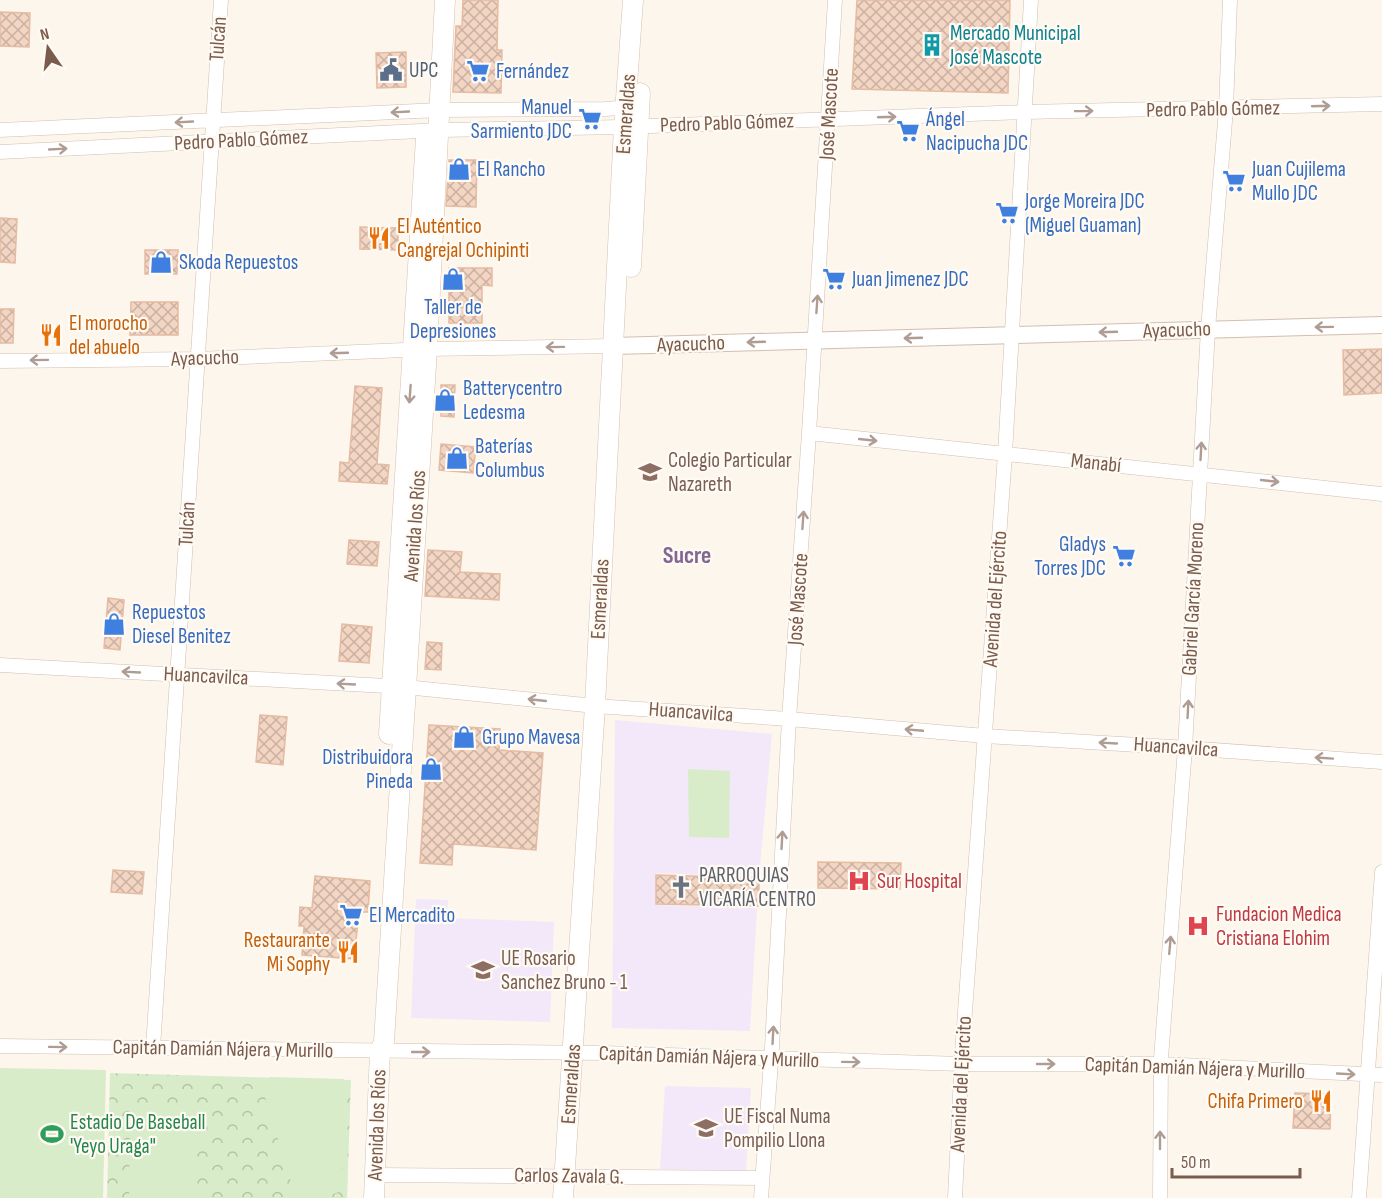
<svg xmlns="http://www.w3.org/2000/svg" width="1382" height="1198" viewBox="0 0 1382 1198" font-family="'Sofia Sans Condensed',sans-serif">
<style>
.education{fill:#f3e8fa}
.park{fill:url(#park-crowns)}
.garden{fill:#d8ecc9}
.building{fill:url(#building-cross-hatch);stroke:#e6bba3;stroke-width:1.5}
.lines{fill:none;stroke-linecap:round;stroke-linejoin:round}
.minor-casing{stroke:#d1beb0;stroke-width:15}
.tertiary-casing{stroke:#d1beb0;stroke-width:18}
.secondary-casing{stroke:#d6c0b0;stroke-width:21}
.minor{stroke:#fff;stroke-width:14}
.tertiary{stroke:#fff;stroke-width:16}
.secondary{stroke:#fff;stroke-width:20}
.oneway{stroke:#af9d94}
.labels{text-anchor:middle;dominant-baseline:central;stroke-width:4.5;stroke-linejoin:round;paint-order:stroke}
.culture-label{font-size:21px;fill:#0d838f;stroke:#fffaf3;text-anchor:start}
.street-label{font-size:21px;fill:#7a5c4d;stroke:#fffaf3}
.service-label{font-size:21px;fill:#4e5e75;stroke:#fffaf3;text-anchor:start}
.shop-label{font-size:21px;fill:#366cbe;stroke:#fffaf3;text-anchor:start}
.food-label{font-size:21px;fill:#c56008;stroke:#fffaf3;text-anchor:start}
.education-label{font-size:21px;fill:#785e54;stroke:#fffaf3;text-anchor:start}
.worship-label{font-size:21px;fill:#5b616d;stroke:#fffaf3;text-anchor:start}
.health-label{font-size:21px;fill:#be3a42;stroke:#fffaf3;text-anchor:start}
.leisure-label{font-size:21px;fill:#27864d;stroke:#fffaf3;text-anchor:start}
.quarter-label{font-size:24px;font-weight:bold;fill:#846695;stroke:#fffaf3}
</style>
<defs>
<pattern id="park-crowns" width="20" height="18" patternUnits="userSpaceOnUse" patternTransform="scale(1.5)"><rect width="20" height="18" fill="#d8ecc9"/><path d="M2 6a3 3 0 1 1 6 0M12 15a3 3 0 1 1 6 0" fill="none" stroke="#b4c2a5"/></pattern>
<pattern id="building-cross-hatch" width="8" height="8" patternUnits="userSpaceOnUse" patternTransform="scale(1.5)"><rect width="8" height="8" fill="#f3d5c3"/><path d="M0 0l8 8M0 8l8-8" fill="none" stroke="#cab0a1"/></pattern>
</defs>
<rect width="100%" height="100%" fill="#fdf6ec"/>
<path class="education" d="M615,720L772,734L759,877L656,873V905L757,908L750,1031L612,1028Z
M416,899L448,900L447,918L554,922L550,1022L411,1018Z
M665,1086L751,1088L746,1172L660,1169Z"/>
<path class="park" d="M110,1073L351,1080L347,1198H107Z"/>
<path class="garden" d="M688,769L730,771L729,838L689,837Z
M0,1068L106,1070L103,1198H0Z
M270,1077L344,1079L342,1191L321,1198H296L263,1091Z
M130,1106L194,1107L193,1198H129Z"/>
<path class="building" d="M463,0H498L497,50H502L501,93L453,92L456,26H462Z
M857,0H1010L1008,93L852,89Z
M0,12L30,13L29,47L0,46Z
M406,52V87L377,88L376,53Z
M449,160H477L476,207L446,206Z
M0,218L17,219L15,263L0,262Z
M360,227L398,228V250L360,249Z
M145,250H178L177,274H145Z
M449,268H492V286L482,285V323H449Z
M131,302H178V335H130Z
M0,309H14L13,343H0Z
M1382,349V393L1344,395L1343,350Z
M441,385H455L454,417L441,416Z
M355,386L382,388L377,464L389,465L387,484L339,481L340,462L349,463Z
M441,444L476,447L473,473L439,470Z
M349,540L379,542L377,566L347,564Z
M428,550L462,552L460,572L500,574L499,600L425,596Z
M108,598L124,600L120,650L104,648Z
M342,624L372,627L369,663L339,661Z
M427,642L442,643L441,670L425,669Z
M260,715L287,717L283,765L256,762Z
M429,725L500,729L499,750L543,753L536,850L453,844L452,865L420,863Z
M818,862L901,863L900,889L818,888Z
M113,870L144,872L142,894L111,892Z
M656,875L759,878V906L656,904Z
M315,876L370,881L368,912H359L354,959L302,955L304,926H299L300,907L312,908Z
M1295,1093L1331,1094L1330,1129L1293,1128Z"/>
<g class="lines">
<g class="minor-casing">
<path id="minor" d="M0,130L440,110L605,109L633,107
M0,152L440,130L624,127L1025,112L1382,104
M0,361L197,359L427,349L613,346
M809,433L1382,494
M0,665L405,687L595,706L789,719L985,736L1172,747L1382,762
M0,1046L603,1053L962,1064H1161L1382,1075
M153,1048L221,0
M375,1175L762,1178
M761,1198L772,1048L789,719L809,433L835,0
M955,1198L962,1054L1005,454L1031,0
M1160,1198L1161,1058L1185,748L1208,329L1226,109L1230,0
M1359,1198L1382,872"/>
</g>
<g class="tertiary-casing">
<path id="tertiary" d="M613,346L1382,325"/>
</g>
<g class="secondary-casing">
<path id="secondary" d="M631,267L640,93
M389,734L426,138
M374,1198L380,1051L384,1042L427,349L445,0
M563,1198L595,706L624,127L633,0"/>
</g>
<use href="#minor" class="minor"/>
<use href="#tertiary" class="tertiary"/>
<use href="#secondary" class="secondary"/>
</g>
<defs><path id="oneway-shaft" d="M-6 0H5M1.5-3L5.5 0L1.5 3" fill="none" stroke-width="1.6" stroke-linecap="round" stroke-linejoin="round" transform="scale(1.5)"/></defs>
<g class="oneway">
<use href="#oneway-shaft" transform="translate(1321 106) rotate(-2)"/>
<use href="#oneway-shaft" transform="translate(1084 111) rotate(-1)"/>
<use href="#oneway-shaft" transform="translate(400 112) rotate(177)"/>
<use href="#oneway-shaft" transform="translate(887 117) rotate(-2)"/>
<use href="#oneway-shaft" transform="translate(184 122) rotate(177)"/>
<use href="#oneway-shaft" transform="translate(58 149) rotate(-3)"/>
<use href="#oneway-shaft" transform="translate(817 304) rotate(-86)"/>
<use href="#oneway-shaft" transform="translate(1324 327) rotate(179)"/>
<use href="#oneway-shaft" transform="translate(1108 332) rotate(178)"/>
<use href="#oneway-shaft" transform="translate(913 338) rotate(178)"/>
<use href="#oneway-shaft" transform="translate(756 342) rotate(178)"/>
<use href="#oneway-shaft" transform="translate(555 347) rotate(179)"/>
<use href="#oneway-shaft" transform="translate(339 353) rotate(178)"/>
<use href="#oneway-shaft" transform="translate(39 360) rotate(179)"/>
<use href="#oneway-shaft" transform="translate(410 394) rotate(94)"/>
<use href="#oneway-shaft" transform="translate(868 440) rotate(6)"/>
<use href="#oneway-shaft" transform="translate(1201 451) rotate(-87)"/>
<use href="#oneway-shaft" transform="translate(1270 481) rotate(6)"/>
<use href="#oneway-shaft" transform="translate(803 520) rotate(-86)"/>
<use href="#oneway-shaft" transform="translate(131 672) rotate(-177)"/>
<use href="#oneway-shaft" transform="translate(346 684) rotate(-177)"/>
<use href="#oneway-shaft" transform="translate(537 700) rotate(-174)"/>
<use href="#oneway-shaft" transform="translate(1188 709) rotate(-87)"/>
<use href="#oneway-shaft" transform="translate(914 730) rotate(-175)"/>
<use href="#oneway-shaft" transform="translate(1108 743) rotate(-177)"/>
<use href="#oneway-shaft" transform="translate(1324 758) rotate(-176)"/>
<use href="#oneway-shaft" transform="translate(782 840) rotate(-87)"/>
<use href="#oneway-shaft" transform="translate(1170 945) rotate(-85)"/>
<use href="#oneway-shaft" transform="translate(773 1035) rotate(-87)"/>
<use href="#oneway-shaft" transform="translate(58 1047) rotate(1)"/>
<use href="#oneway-shaft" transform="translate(421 1052)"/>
<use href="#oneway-shaft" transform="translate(851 1062) rotate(1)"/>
<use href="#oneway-shaft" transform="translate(1046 1064)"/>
<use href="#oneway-shaft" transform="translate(1346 1074) rotate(3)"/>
<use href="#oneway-shaft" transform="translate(1160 1140) rotate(-90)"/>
</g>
<defs>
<g id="building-bare" transform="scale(1.8)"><path d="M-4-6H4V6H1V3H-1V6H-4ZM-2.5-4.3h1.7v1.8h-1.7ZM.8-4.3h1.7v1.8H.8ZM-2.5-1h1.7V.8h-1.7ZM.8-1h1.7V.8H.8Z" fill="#0f9aa8" stroke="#fffaf3" stroke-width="2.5" paint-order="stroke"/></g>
<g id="civic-bare" transform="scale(1.8)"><path d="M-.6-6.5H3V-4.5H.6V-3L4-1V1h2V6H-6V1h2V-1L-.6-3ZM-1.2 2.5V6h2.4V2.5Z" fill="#5c6f8a" stroke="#fffaf3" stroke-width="2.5" paint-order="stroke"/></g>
<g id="supermarket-bare" transform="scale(1.8)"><path d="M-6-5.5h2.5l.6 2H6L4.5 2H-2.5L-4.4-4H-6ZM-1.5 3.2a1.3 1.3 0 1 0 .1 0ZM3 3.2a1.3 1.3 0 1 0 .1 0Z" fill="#3f7fe0" stroke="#fffaf3" stroke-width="2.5" paint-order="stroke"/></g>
<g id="shop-bare" transform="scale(1.8)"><path d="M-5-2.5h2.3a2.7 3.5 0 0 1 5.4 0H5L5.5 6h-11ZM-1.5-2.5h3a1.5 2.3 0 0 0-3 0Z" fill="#3f7fe0" stroke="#fffaf3" stroke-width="2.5" paint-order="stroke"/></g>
<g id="restaurant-bare" transform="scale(1.8)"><path d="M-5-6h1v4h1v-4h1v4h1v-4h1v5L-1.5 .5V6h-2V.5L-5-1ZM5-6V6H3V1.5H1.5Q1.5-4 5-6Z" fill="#e8710a" stroke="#fffaf3" stroke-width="2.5" paint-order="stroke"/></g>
<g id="school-bare" transform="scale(1.8)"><path d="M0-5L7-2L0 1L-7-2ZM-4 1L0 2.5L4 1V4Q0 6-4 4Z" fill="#8d6e63" stroke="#fffaf3" stroke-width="2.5" paint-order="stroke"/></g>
<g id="hospital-bare" transform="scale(1.8)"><path d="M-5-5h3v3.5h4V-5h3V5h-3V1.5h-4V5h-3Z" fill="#e0444e" stroke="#fffaf3" stroke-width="2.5" paint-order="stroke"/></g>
<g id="church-bare" transform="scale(1.8)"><path d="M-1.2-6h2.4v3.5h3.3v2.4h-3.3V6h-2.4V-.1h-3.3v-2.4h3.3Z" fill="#6b7280" stroke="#fffaf3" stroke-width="2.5" paint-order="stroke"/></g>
<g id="stadium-bare" transform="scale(1.8)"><path d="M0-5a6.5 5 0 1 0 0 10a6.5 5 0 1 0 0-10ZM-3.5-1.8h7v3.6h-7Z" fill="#2e9e5b" stroke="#fffaf3" stroke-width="2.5" paint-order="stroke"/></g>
</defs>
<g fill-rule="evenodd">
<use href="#building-bare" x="932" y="45"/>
<use href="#civic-bare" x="391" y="70"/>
<use href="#supermarket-bare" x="478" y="71"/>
<use href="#supermarket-bare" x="590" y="119"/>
<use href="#supermarket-bare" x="908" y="131"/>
<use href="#shop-bare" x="459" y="169"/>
<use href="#supermarket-bare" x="1234" y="181"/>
<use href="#supermarket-bare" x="1007" y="213"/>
<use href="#restaurant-bare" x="379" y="238"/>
<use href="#shop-bare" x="161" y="262"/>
<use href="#shop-bare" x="453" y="279"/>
<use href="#supermarket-bare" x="834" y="279"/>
<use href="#restaurant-bare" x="51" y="335"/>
<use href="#shop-bare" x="445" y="400"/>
<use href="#shop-bare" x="457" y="458"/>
<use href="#school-bare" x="650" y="472"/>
<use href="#supermarket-bare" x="1124" y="556"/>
<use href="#shop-bare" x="114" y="624"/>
<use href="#shop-bare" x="464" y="737"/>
<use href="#shop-bare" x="431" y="769"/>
<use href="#hospital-bare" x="859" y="881"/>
<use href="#church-bare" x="681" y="887"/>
<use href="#supermarket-bare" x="351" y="915"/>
<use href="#hospital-bare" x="1198" y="926"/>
<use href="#restaurant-bare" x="348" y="952"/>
<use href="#school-bare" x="483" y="970"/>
<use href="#restaurant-bare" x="1321" y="1101"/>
<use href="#school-bare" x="706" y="1128"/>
<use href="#stadium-bare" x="52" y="1134"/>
</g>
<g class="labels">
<g class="culture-label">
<text x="950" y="33">Mercado Municipal<tspan x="950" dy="24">José Mascote</tspan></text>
</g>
<g class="street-label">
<text transform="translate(218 39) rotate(-86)">Tulcán</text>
<text transform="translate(1213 109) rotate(-1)">Pedro Pablo Gómez</text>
<text transform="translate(626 114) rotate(-86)">Esmeraldas</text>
<text transform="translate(829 114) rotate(-87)">José Mascote</text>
<text transform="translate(727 123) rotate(-2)">Pedro Pablo Gómez</text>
<text transform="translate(241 140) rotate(-3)">Pedro Pablo Gómez</text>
<text transform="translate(1177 330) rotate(-2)">Ayacucho</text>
<text transform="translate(691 344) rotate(-2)">Ayacucho</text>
<text transform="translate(205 358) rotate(-2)">Ayacucho</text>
<text transform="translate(1096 463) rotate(6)">Manabí</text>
<text transform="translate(187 524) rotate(-87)">Tulcán</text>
<text transform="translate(415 526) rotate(-86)">Avenida los Ríos</text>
<text transform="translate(600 599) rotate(-87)">Esmeraldas</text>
<text transform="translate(798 599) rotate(-86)">José Mascote</text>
<text transform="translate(995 599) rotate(-86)">Avenida del Ejército</text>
<text transform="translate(1193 599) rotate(-87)">Gabriel García Moreno</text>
<text transform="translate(206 676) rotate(3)">Huancavilca</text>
<text transform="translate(691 712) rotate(4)">Huancavilca</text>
<text transform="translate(1176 747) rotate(4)">Huancavilca</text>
<text transform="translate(223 1049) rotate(1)">Capitán Damián Nájera y Murillo</text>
<text transform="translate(709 1057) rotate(2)">Capitán Damián Nájera y Murillo</text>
<text transform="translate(1195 1068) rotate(2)">Capitán Damián Nájera y Murillo</text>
<text transform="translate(571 1084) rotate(-86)">Esmeraldas</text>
<text transform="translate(961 1084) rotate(-87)">Avenida del Ejército</text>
<text transform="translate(377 1125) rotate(-88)">Avenida los Ríos</text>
<text transform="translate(569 1176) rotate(1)">Carlos Zavala G.</text>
</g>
<g class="service-label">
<text x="409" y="70">UPC</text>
</g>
<g class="shop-label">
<text x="496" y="71">Fernández</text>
<text x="572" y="107" text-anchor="end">Manuel<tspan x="572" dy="24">Sarmiento JDC</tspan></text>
<text x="926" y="119">Ángel<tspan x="926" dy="24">Nacipucha JDC</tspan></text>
<text x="477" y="169">El Rancho</text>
<text x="1252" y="169">Juan Cujilema<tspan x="1252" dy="24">Mullo JDC</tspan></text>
<text x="1025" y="201">Jorge Moreira JDC<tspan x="1025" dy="24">(Miguel Guaman)</tspan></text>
<text x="179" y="262">Skoda Repuestos</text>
<text x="852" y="279">Juan Jimenez JDC</text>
<text x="453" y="307" text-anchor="middle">Taller de<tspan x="453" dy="24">Depresiones</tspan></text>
<text x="463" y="388">Batterycentro<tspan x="463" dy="24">Ledesma</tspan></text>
<text x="475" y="446">Baterías<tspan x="475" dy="24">Columbus</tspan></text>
<text x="1106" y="544" text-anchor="end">Gladys<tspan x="1106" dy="24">Torres JDC</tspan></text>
<text x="132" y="612">Repuestos<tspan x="132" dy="24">Diesel Benitez</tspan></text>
<text x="482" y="737">Grupo Mavesa</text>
<text x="413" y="757" text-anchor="end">Distribuidora<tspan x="413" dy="24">Pineda</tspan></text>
<text x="369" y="915">El Mercadito</text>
</g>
<g class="food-label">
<text x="397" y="226">El Auténtico<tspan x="397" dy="24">Cangrejal Ochipinti</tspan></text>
<text x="69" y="323">El morocho<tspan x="69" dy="24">del abuelo</tspan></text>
<text x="330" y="940" text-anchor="end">Restaurante<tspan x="330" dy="24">Mi Sophy</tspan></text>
<text x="1303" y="1101" text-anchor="end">Chifa Primero</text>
</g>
<g class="education-label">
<text x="668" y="460">Colegio Particular<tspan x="668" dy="24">Nazareth</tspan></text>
<text x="501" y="958">UE Rosario<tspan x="501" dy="24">Sanchez Bruno - 1</tspan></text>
<text x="724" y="1116">UE Fiscal Numa<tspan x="724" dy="24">Pompilio Llona</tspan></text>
</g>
<g class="worship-label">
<text x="699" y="875">PARROQUIAS<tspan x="699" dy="24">VICARÍA CENTRO</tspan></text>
</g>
<g class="health-label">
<text x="877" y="881">Sur Hospital</text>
<text x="1216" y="914">Fundacion Medica<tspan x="1216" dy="24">Cristiana Elohim</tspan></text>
</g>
<g class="leisure-label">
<text x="70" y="1122">Estadio De Baseball<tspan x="70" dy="24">'Yeyo Uraga"</tspan></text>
</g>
<g class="quarter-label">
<text x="687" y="555">Sucre</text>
</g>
</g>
<g transform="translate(48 48) rotate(346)" stroke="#fffaf3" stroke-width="4.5" paint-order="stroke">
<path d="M0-4.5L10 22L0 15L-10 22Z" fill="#7a5c4d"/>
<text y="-9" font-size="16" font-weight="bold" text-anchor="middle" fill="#7a5c4d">N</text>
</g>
<path d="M1172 1168v9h128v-9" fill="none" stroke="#7a5c4d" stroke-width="3"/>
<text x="1181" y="1168" font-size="18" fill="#7a5c4d" stroke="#fffaf3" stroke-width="4.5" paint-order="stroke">50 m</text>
</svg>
